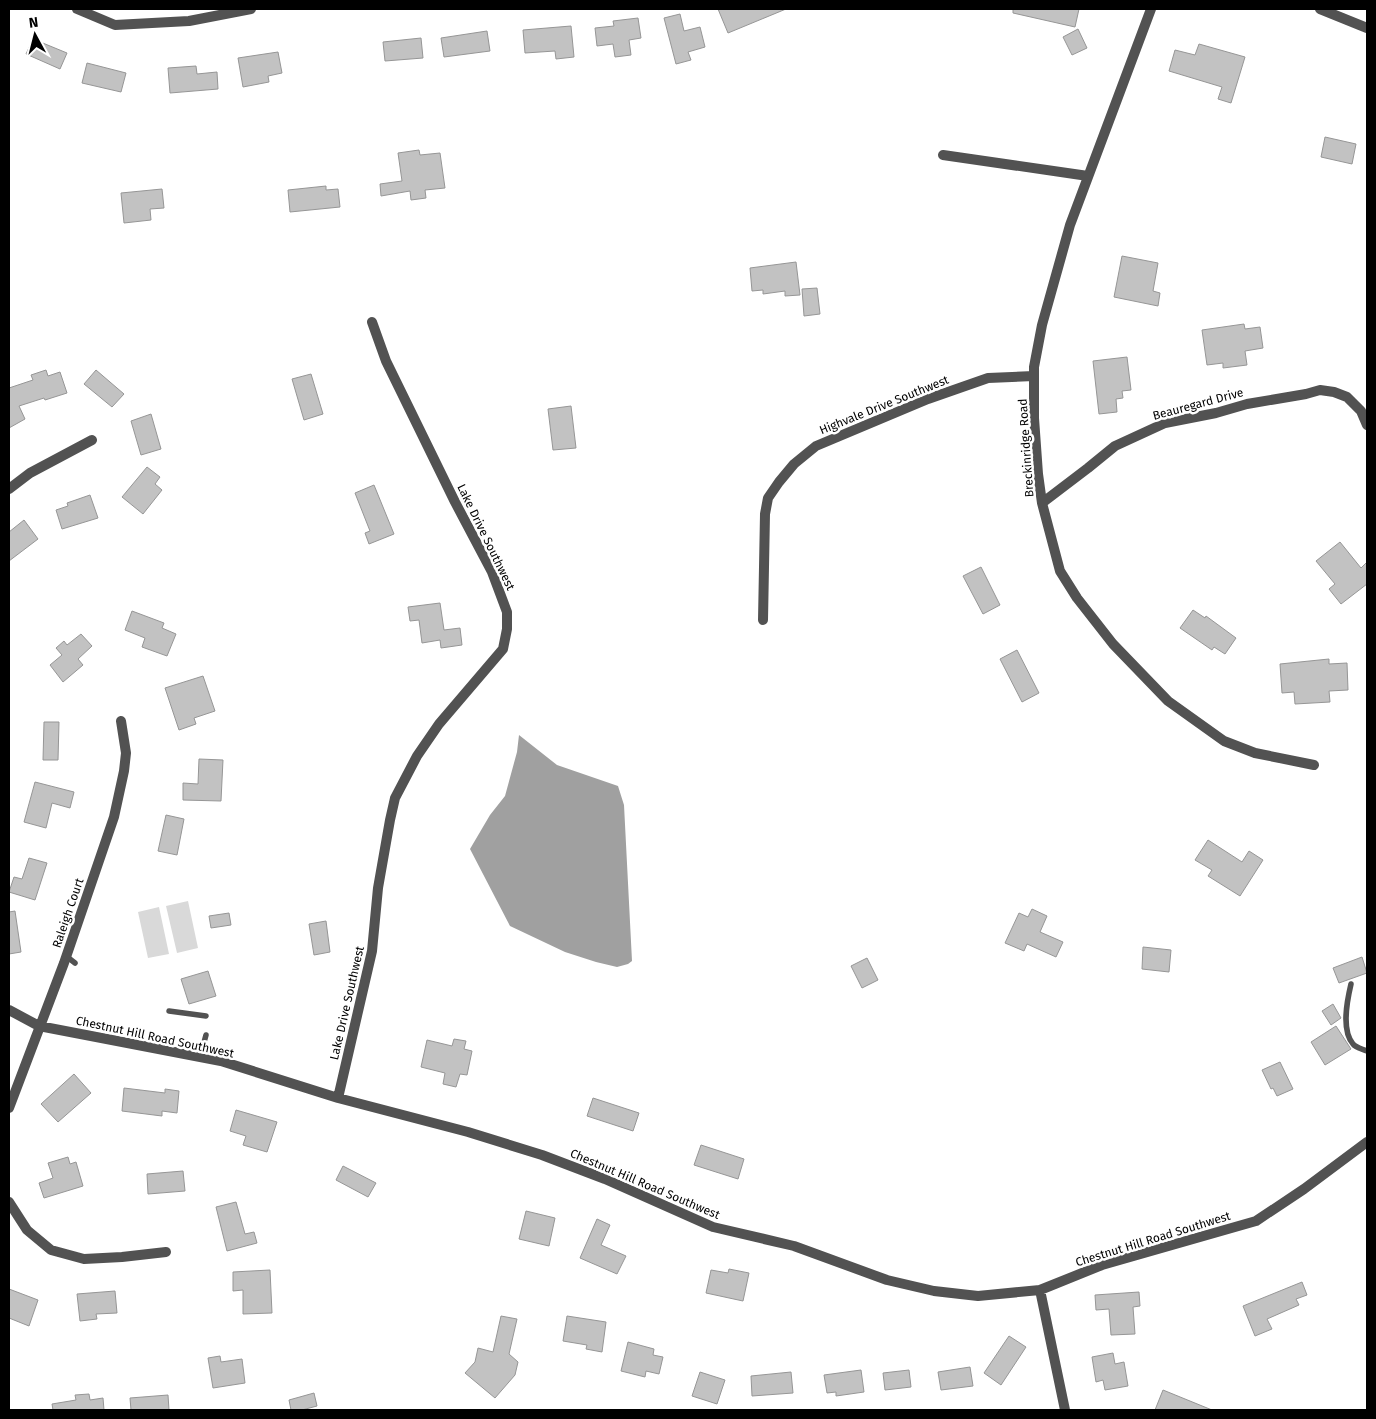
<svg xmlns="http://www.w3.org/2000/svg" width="1376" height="1419" viewBox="0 0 1376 1419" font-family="'Fira Sans',sans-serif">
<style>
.green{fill:#d9d9d9}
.water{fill:#a0a0a0}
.building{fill:#c2c2c2;stroke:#969696}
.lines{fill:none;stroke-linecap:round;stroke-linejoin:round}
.service{stroke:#525252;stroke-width:5.5}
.minor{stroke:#525252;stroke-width:10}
.labels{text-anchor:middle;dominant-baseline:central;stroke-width:5;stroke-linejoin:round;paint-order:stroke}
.street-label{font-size:12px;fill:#000;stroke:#fff}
</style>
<rect width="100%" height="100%" fill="#fff"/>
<path class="green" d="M188,901L198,948L177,953L166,906Z
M159,907L169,954L148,958L138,912Z"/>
<path class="water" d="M519,735L557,765L618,786L624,805L632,961L628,964L617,967L596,962L565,952L510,926L470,849L490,815L505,796L517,752Z"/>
<path class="building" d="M718,9H786L728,33Z
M1013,9H1079L1075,27L1013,13Z
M680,14L684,31L700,27L705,47L688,52L691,60L676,64L664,18Z
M638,18L641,38L629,40L631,55L615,57L613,44L597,46L595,28L614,26L613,21Z
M571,26L574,57L556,59L555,51L525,53L523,30Z
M1078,29L1087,48L1072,55L1063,37Z
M487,31L490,51L444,57L441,38Z
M421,38L423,58L385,61L383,42Z
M33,39L67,53L60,69L26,54Z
M1199,44L1245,57L1231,103L1218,99L1222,87L1169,71L1175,50L1195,55Z
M278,52L282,73L268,76L269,82L243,87L238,58Z
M87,63L126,73L121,92L82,83Z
M196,66L197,74L217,72L218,89L170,93L168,68Z
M1325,137L1356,144L1352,164L1321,157Z
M419,150L420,155L440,153L445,188L425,190L426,198L411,200L410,191L381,196L380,184L402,181L398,153Z
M326,186V190L338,189L340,207L290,212L288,190Z
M162,189L164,208L150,209L151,220L124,223L121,193Z
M1122,256L1158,263L1153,291L1160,293L1158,306L1114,297Z
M796,262L800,295L785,296V291L763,294V290L752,291L750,268Z
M817,288L820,314L804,316L802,289Z
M1244,324L1245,329L1260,327L1263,348L1245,351L1247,365L1223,368V363L1207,365L1202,330Z
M1127,357L1131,390L1122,391L1123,398L1116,399L1117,412L1099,414L1093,361Z
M46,370L48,376L60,372L67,393L45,400L44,398L19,406L25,419L9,428V388L33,380L31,375Z
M96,370L124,394L112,407L84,384Z
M311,374L323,414L304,420L292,379Z
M571,406L576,448L553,450L548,409Z
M151,414L161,449L141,455L131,421Z
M147,467L160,477L155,484L162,490L143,514L122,497Z
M374,485L394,534L369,544L365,533L370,531L355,493Z
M90,495L98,518L62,529L56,510L68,506L67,503Z
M24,520L38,539L9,561V532Z
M1340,542L1361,568L1367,562V584L1341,604L1329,589L1335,584L1316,561Z
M981,567L1000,605L983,614L963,576Z
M440,603L444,630L460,628L462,645L441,648L440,640L422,643L419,620L410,621L408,607Z
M1193,610L1205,618L1206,616L1236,638L1225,654L1214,647L1212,650L1180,628Z
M132,611L164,623L162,628L176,634L167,656L142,647L145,638L125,630Z
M81,634L92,646L78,659L83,665L63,682L50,665L62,655L56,648L64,641L67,645Z
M1017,650L1039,693L1022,702L1000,659Z
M1329,659V664L1347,663L1348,690L1329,691L1330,702L1295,704L1294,692L1282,693L1280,664Z
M203,676L215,711L194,718L196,724L179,730L165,688Z
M44,722H59L58,760H43Z
M199,759L223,760L221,801L183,800V783L198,784Z
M35,782L74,792L70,808L52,803L46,828L24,822Z
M166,815L184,819L177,855L158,851Z
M1208,840L1242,862L1249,851L1263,860L1240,896L1208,876L1212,870L1195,860Z
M29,858L47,863L35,900L9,892L14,877L22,879Z
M1032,909L1047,916L1040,932L1063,942L1056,957L1027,944L1024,951L1005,943L1019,913L1028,917Z
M15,911L21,952L9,954V912Z
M229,913L231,925L211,928L209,916Z
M326,921L330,952L314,955L309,924Z
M1143,947L1171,950L1169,972L1142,969Z
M1362,957L1367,973L1339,983L1333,968Z
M867,958L878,980L862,988L851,966Z
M208,971L216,996L189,1004L181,979Z
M1333,1004L1341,1018L1331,1025L1322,1011Z
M1336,1026L1351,1049L1325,1065L1311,1042Z
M454,1039L466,1041L464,1049L472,1051L467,1075L460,1074L456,1087L443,1084L445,1073L421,1067L427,1040L452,1046Z
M1280,1062L1293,1089L1277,1096L1273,1088L1271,1089L1262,1070Z
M74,1074L91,1093L58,1122L41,1104Z
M124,1088L165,1093V1089L179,1091L177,1113L162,1111V1116L122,1111Z
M593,1098L639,1113L633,1131L587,1116Z
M236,1110L277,1122L267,1152L243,1145L246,1136L230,1131Z
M701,1145L744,1159L738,1179L694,1165Z
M68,1157L70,1164L76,1162L83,1186L44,1198L39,1183L53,1178L48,1163Z
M343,1166L376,1183L368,1197L336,1180Z
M183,1171L185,1191L148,1194L147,1174Z
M236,1202L245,1234L254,1232L257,1243L227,1251L216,1207Z
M526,1211L555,1218L549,1246L519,1239Z
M597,1219L610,1225L601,1245L626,1256L617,1274L580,1258Z
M729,1269L749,1273L743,1301L706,1293L711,1270L728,1273Z
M270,1270L272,1313L243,1314V1290L233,1291V1272Z
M1302,1282L1307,1295L1296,1299L1299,1305L1267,1319L1272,1329L1255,1336L1243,1306Z
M9,1289L38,1300L29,1326L9,1318Z
M115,1291L117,1313L96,1314L97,1319L80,1321L77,1294Z
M1139,1292L1140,1306L1133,1307L1135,1334L1111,1335L1109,1309L1096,1310L1095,1295Z
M501,1316L517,1319L509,1354L518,1362L515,1375L495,1398L465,1373L475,1362L478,1348L493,1352Z
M567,1316L606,1322L602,1352L586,1349L587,1345L563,1341Z
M1009,1336L1026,1347L1001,1385L984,1373Z
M628,1342L654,1349L653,1355L663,1357L659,1374L646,1371L645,1377L621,1371Z
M1113,1353L1115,1364L1124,1362L1128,1386L1105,1390L1103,1380L1096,1382L1092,1357Z
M220,1356L221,1362L242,1359L245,1383L213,1388L208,1358Z
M970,1367L973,1386L941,1390L938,1372Z
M861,1370L864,1392L836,1396V1392L827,1393L824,1375Z
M909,1370L911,1387L885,1390L883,1373Z
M700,1372L725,1380L717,1404L692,1396Z
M791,1372L793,1393L752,1396L751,1376Z
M1163,1390L1212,1410H1155Z
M314,1393L317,1406L302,1410H291L289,1400Z
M89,1394L90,1400L103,1398L104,1410H53L52,1404L76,1400L75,1395Z
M168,1395L169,1410H131L130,1398Z"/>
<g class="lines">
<path class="service" d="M66,956L75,963
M1351,984C1347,1001 1341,1030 1353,1044C1356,1048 1363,1049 1367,1051
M169,1011L206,1016
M200,1057L206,1035"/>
<path class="minor" d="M77,9L115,25L189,21L251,9
M1151,9L1070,225L1042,325L1034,367V418L1038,474L1042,503L1060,571L1077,598L1113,644L1168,701L1224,741L1255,753L1314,765
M1320,9L1367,28
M943,155L1088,176
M9,489L30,473L92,440
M1042,503L1088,468L1115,446L1165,423L1216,413L1247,404L1306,394L1320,390L1334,392L1347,397L1361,411L1367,425
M763,620L765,514L768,498L779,482L794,464L816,446L928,399L988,378L1034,376
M9,1010L39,1026L221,1061L338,1098L468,1132L542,1155L605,1179L713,1227L794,1246L887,1280L934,1291L978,1296L1040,1290L1102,1265L1256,1221L1304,1189L1367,1142
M338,1098L372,951L378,888L390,820L395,798L417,756L439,724L503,649L507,629V612L492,572L455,502L386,361L372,322
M9,1108L64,963L114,817L124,771L126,753L121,721
M9,1202L27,1230L51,1250L84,1259L122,1257L166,1252
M1040,1290L1065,1410"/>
</g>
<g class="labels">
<g class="street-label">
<text transform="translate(1198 404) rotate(-15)">Beauregard Drive</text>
<text transform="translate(884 405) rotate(-22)">Highvale Drive Southwest</text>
<text transform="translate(1026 448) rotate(-94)">Breckinridge Road</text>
<text transform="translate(486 537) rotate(64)">Lake Drive Southwest</text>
<text transform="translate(68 913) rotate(-71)">Raleigh Court</text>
<text transform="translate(347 1003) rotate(-77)">Lake Drive Southwest</text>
<text transform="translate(155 1037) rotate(12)">Chestnut Hill Road Southwest</text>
<text transform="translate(645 1184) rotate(23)">Chestnut Hill Road Southwest</text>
<text transform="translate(1153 1239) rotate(-17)">Chestnut Hill Road Southwest</text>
</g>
</g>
<rect width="1376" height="1419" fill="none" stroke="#000000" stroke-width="20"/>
<g transform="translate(35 35) rotate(353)" stroke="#ffffff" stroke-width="4" paint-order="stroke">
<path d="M0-4L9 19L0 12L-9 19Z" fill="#000000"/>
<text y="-8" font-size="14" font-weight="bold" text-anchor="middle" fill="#000000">N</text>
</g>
</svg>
